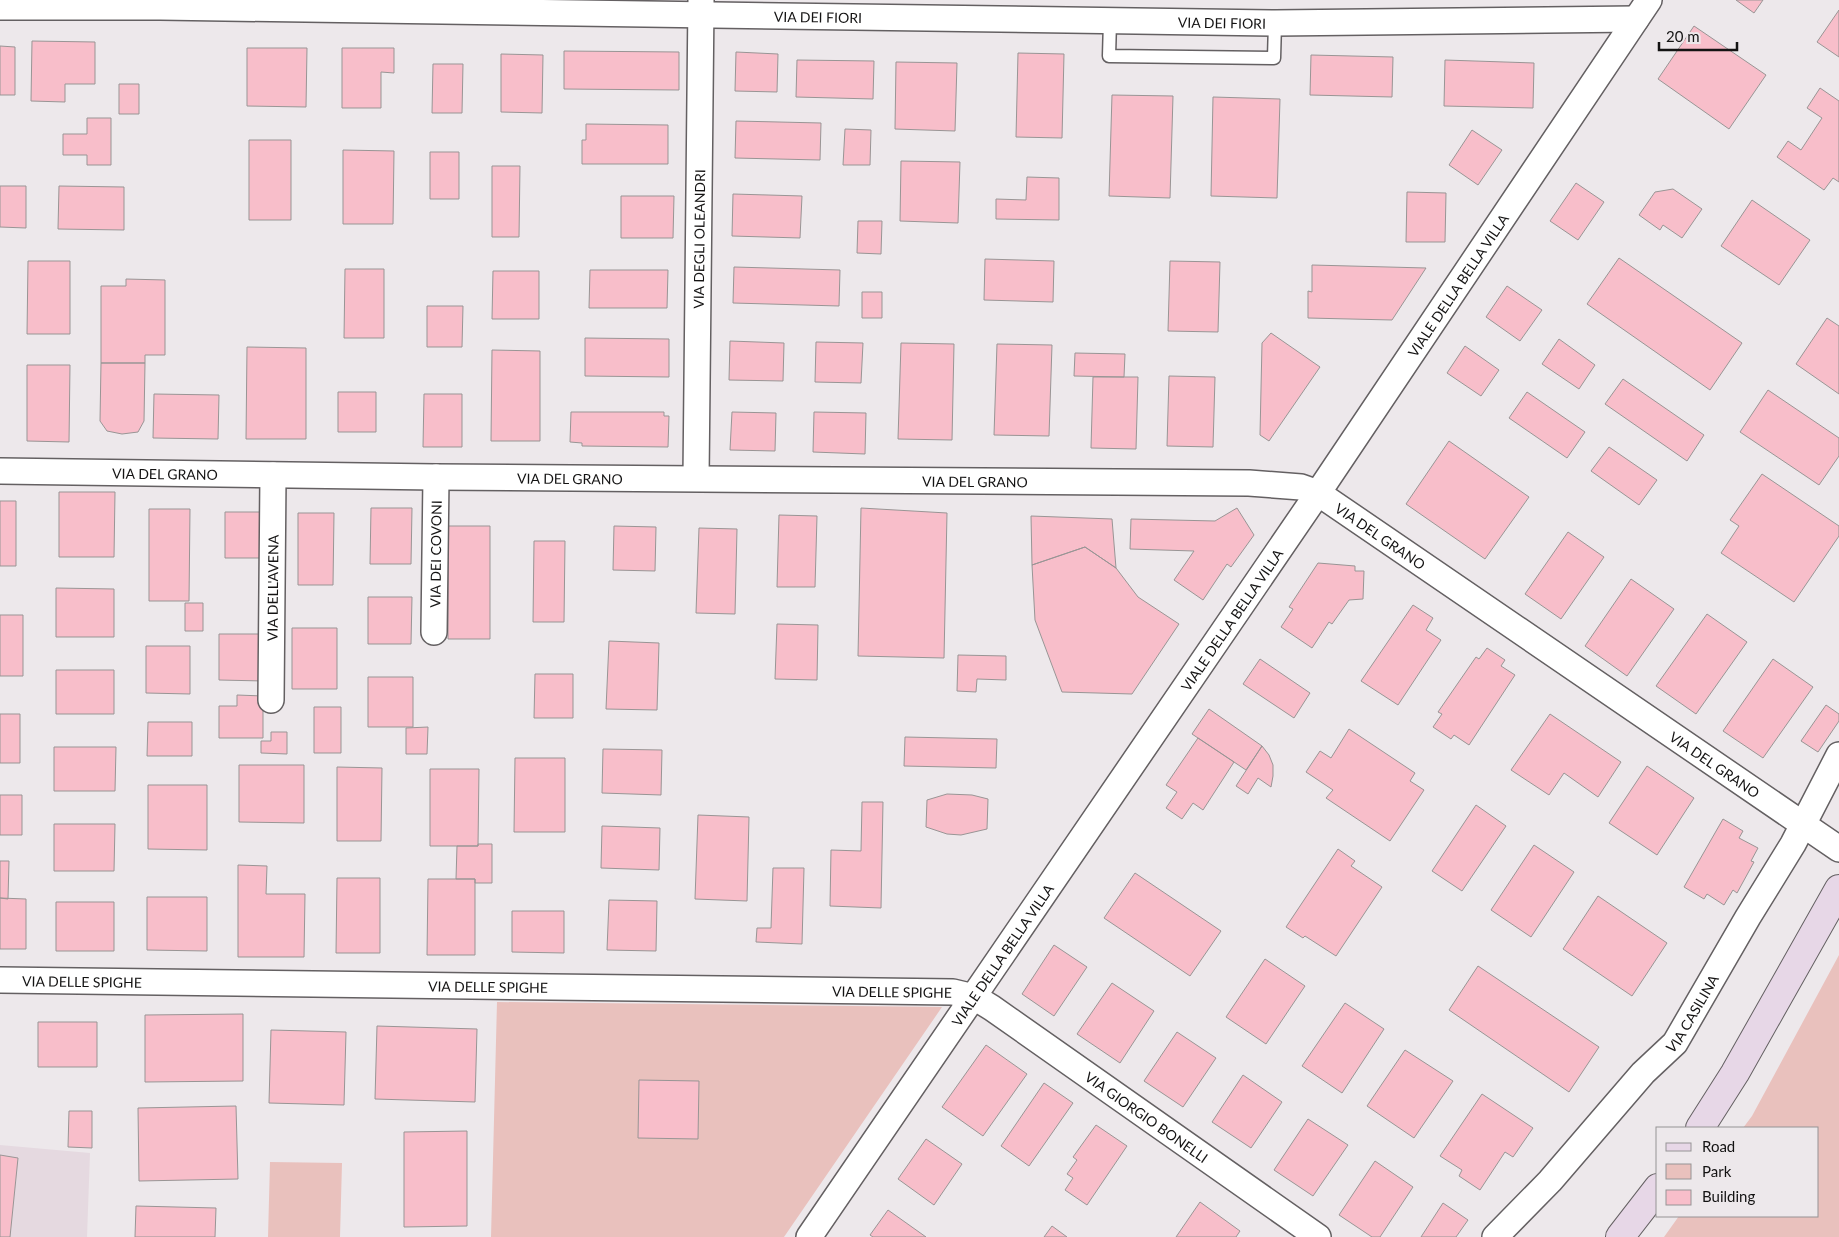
<svg xmlns="http://www.w3.org/2000/svg" width="1839" height="1237" viewBox="0 0 1839 1237" font-family="Lato,sans-serif">
<style>
.built{fill:#e5d9e0}
.green{fill:#e9c1bd}
.building{fill:#f8beca;stroke:#999595}
.lines{fill:none;stroke-linecap:round;stroke-linejoin:round}
.service-casing{stroke:#646062;stroke-width:15}
.minor-casing{stroke:#646062;stroke-width:28}
.secondary-casing{stroke:#646062;stroke-width:30}
.service{stroke:#fff;stroke-width:12}
.minor{stroke:#fff;stroke-width:25}
.secondary{stroke:#e7d7e7;stroke-width:28}
.labels{text-anchor:middle;dominant-baseline:central;stroke-width:4.5;stroke-linejoin:round;paint-order:stroke}
.street-label{font-size:14px;fill:#141313;stroke:#ede8eb}
</style>
<rect width="100%" height="100%" fill="#ede8eb"/>
<path class="built" d="M0,1145L90,1153L87,1237H0Z"/>
<path class="green" d="M1839,955V1237H1664L1679,1216H1818V1128H1743L1752,1116Z
M497,1002L942,1007L784,1237H491Z
M270,1162L342,1163L340,1237H268Z"/>
<path class="building" d="M1736,0H1763L1754,13Z
M1839,10V57L1817,42Z
M1694,26L1766,75L1729,129L1658,79Z
M32,41L95,42V84H65V102L31,101Z
M0,46L15,47V95H0Z
M247,48H307L306,107L247,106Z
M342,48H394V73L381,72V108H342Z
M564,51L679,52V90L564,89Z
M736,52L778,54L777,92L735,91Z
M1018,53L1064,54L1062,138L1016,137Z
M501,54L543,55L542,113L501,112Z
M1311,55L1393,57L1392,97L1310,95Z
M797,60L874,61L873,99L796,97Z
M1445,60L1534,63L1533,108L1444,106Z
M896,62L957,63L955,131L895,129Z
M433,64H463L462,113H432Z
M119,84H139V114H119Z
M1820,88L1839,101V182L1833,178L1824,190L1777,157L1788,141L1801,150L1822,118L1807,108Z
M1112,95L1173,96L1170,198L1109,196Z
M1213,97L1280,99L1277,198L1211,196Z
M87,118H111V165H87V155H63V134H87Z
M736,121L821,123L820,160L735,158Z
M586,124L668,125V164H582V140H586Z
M845,129L871,130L870,165H843Z
M1472,130L1502,150L1478,185L1449,165Z
M249,140H291V220H249Z
M343,150L394,151L393,224H343Z
M430,152H459V199H430Z
M901,161L960,162L958,223L900,221Z
M492,166H520L519,237H492Z
M1027,177L1059,178V220L996,219V199L1026,200Z
M1576,183L1604,202L1578,240L1550,221Z
M0,186H26V228L0,227Z
M59,186L124,187V230L58,229Z
M1673,189L1702,209L1682,238L1663,225L1660,230L1639,215L1655,192Z
M1407,192L1446,193L1445,242H1406Z
M733,194L802,196L800,238L732,236Z
M621,196H674L673,238H621Z
M1752,200L1810,240L1779,285L1721,246Z
M858,221H882L881,254L857,253Z
M1619,258L1742,343L1710,390L1587,304Z
M985,259L1054,261L1053,302L984,300Z
M28,261H70V334H27Z
M1170,261L1220,262L1218,332L1168,331Z
M1312,265L1426,268L1392,320L1308,318V291L1312,292Z
M734,267L840,270L839,306L733,303Z
M345,269H384V338H344Z
M590,270H668L667,308H589Z
M493,271H539V319H492Z
M126,279L165,280V355H145V363H101V286H126Z
M1507,286L1542,310L1520,341L1486,317Z
M862,292H882V318H862Z
M427,306H463L462,347H427Z
M1827,318L1839,326V394L1796,364Z
M1271,333L1320,367L1269,441L1260,435L1262,343Z
M585,338L669,339V377L585,376Z
M1559,339L1595,365L1579,389L1542,364Z
M730,341L784,343L783,381L729,380Z
M816,342L863,343L861,383L815,382Z
M901,343L954,344L952,440L898,439Z
M997,344L1052,345L1049,436L994,435Z
M1465,346L1499,370L1481,396L1447,373Z
M247,347L306,348V439H246Z
M492,350L540,351V441H491Z
M1075,353L1125,354L1124,377L1074,376Z
M101,363H145L144,421L138,432L122,434L107,431L100,421Z
M27,365H70L69,442L27,441Z
M1169,376L1215,377L1213,447L1167,446Z
M1093,377H1138L1136,449L1091,448Z
M1623,379L1704,435L1687,461L1605,404Z
M1768,390L1839,438V456L1819,485L1740,432Z
M338,392H376V432H338Z
M1527,392L1585,432L1567,458L1509,418Z
M154,394L219,395L218,439L153,438Z
M424,394H462V447H423Z
M571,412H664V416H669L668,447L582,446V443L570,442Z
M732,412L776,413L775,451L730,450Z
M814,412L866,413L865,454L813,452Z
M1449,441L1529,497L1485,559L1406,504Z
M1609,447L1657,480L1639,505L1591,471Z
M1762,474L1839,526V536L1794,602L1721,553L1739,526L1730,520Z
M59,492H115L114,557H59Z
M0,501H16V566H0Z
M371,508H412L411,564H370Z
M861,508L947,513L944,658L858,656Z
M1237,508L1254,535L1231,567L1227,564L1203,600L1174,580L1194,551L1130,549L1131,519L1215,521Z
M149,509H190L189,601H149Z
M225,512H267V558H225Z
M298,513H334L333,585H298Z
M779,515L817,516L815,587H777Z
M1031,516L1112,519L1116,568L1085,547L1032,565Z
M448,526H490V639H448Z
M614,526L656,527L655,571L613,570Z
M699,528L737,529L735,614L696,613Z
M1568,532L1604,557L1561,619L1525,594Z
M534,541H565L564,622H533Z
M1085,547L1116,568L1138,597L1179,624L1132,694L1062,692L1035,620L1032,565Z
M1318,563L1355,566V571H1364L1363,599L1349,600L1332,624L1329,622L1312,648L1281,627L1293,609L1289,607Z
M1631,579L1674,609L1627,676L1585,646Z
M56,588L114,589V637H56Z
M368,597H412L411,644H368Z
M185,603H203V631H185Z
M1413,605L1433,618L1426,630L1441,640L1398,705L1361,681Z
M1707,614L1747,642L1696,714L1656,686Z
M0,615H23V676H0Z
M777,624L818,625L817,680L775,679Z
M292,628H337V689H292Z
M219,634H264V681L219,680Z
M609,641L659,643L657,710L606,709Z
M146,646H190V694L146,693Z
M1487,648L1505,660L1501,666L1515,675L1469,745L1454,735L1451,739L1433,727L1442,714L1438,712L1476,657L1479,659Z
M958,655L1006,656V680L977,679L976,692L957,691Z
M1260,659L1310,693L1294,718L1243,684Z
M1773,659L1813,687L1763,758L1723,731Z
M56,670H114V714H56Z
M535,674H573V718H534Z
M368,677H413V727H368Z
M237,695L263,696V738H219V706H237Z
M1826,705L1839,714V721L1818,752L1801,741Z
M314,707H341V753H314Z
M1209,709L1262,746L1246,770L1192,734Z
M0,714H20V763H0Z
M1550,714L1621,762L1598,797L1564,773L1549,795L1511,770Z
M148,722H192V756H147Z
M428,727L427,754H406V728Z
M1349,729L1415,773L1410,781L1424,790L1390,841L1326,798L1333,790L1306,772L1320,751L1331,758Z
M271,732H287V754L261,753V741H271Z
M905,737L997,739L996,768L904,766Z
M1198,738L1234,762L1203,810L1193,803L1182,819L1166,808L1177,792L1166,785Z
M1262,746L1269,755L1273,765V776L1271,787L1258,778L1248,794L1236,786Z
M54,747H116L115,791H54Z
M603,749L662,750L661,795L602,793Z
M515,758H565V832H514Z
M239,765H304V823L239,822Z
M1647,766L1694,798L1657,855L1609,823Z
M337,767L382,768L381,841H337Z
M430,769H479L478,846H430Z
M148,785H207V850L148,849Z
M947,794L972,795L988,799L987,829L961,835L947,834L926,827L927,800Z
M0,795H22V835H0Z
M862,802H883L881,908L830,906L831,850L861,851Z
M1476,805L1506,826L1462,891L1432,871Z
M698,815L749,817L747,901L695,899Z
M1723,819L1743,831L1739,838L1758,848L1751,861L1754,862L1737,893L1733,890L1724,905L1707,894L1704,899L1684,887Z
M54,824H115L114,871H54Z
M602,826L660,828L659,870L601,868Z
M478,844H492V883H475V879H456L457,846H478Z
M1534,845L1574,872L1531,937L1491,910Z
M1338,849L1355,861L1351,866L1382,887L1336,956L1305,936L1303,938L1286,927Z
M0,861H9L8,899L0,898Z
M238,865L267,866L266,894H305L304,957H238Z
M773,868H804L802,944L756,942L757,928H771Z
M1135,873L1221,931L1190,976L1104,918Z
M337,878H380V953H336Z
M428,879H475V955H427Z
M1598,896L1667,943L1632,996L1563,949Z
M147,897H207V951L147,950Z
M0,898L26,899V949H0Z
M609,900L657,901L656,951L607,950Z
M56,902H114V951H56Z
M512,911H564V953L512,952Z
M1054,945L1087,967L1054,1016L1022,994Z
M1265,959L1305,986L1266,1044L1226,1017Z
M1478,966L1599,1047L1569,1092L1449,1010Z
M1112,983L1154,1011L1120,1063L1077,1034Z
M1345,1003L1384,1029L1342,1093L1302,1066Z
M243,1014V1081L145,1082V1015Z
M38,1022H97V1067H38Z
M377,1026L477,1029L475,1102L375,1099Z
M271,1030L346,1032L344,1105L269,1103Z
M1177,1032L1216,1058L1183,1107L1144,1081Z
M986,1045L1027,1074L983,1136L942,1107Z
M1405,1050L1453,1081L1414,1138L1367,1106Z
M1243,1075L1282,1102L1251,1148L1212,1122Z
M639,1080L699,1081L698,1139L638,1138Z
M1044,1083L1073,1103L1029,1166L1001,1146Z
M1482,1094L1533,1128L1513,1157L1505,1152L1480,1190L1459,1176L1462,1170L1440,1156Z
M236,1106L238,1179L139,1181L138,1108Z
M69,1111H92V1148L68,1147Z
M1308,1119L1348,1145L1313,1196L1274,1170Z
M1096,1125L1127,1146L1087,1205L1065,1190L1073,1178L1067,1174L1077,1160L1073,1157Z
M467,1131V1226L404,1227V1132Z
M926,1139L962,1164L934,1205L898,1179Z
M0,1155L18,1158L10,1237H0Z
M1375,1161L1413,1187L1380,1237H1372L1339,1215Z
M1200,1202L1240,1231L1236,1237H1176Z
M1443,1203L1468,1220L1456,1237H1421Z
M136,1206L216,1208L215,1237H135Z
M888,1210L926,1237H873L870,1235Z
M1052,1226L1067,1237H1044Z"/>
<g class="lines">
<g class="service-casing">
<path id="service" d="M1110,21L1109,56L1274,58L1275,23"/>
</g>
<g class="minor-casing">
<g id="minor">
<path id="s1" d="M0,7H160L1275,23L1636,19"/>
<path id="s2" d="M0,471L436,477L1249,483L1301,487L1318,493L1839,849"/>
<path id="s3" d="M696,478L701,1"/>
<path id="s4" d="M434,632L436,477"/>
<path id="s5" d="M271,700L273,475"/>
<path id="s6" d="M0,980L953,992L974,997L992,1008L1318,1237"/>
<path id="s7" d="M809,1237L1318,493L1649,0"/>
<path id="s8" d="M1495,1237L1550,1181L1643,1073L1675,1043L1748,917L1793,844L1839,755"/>
</g>
</g>
<g class="secondary-casing">
<path id="secondary" d="M1700,1128L1735,1073L1839,889
M1620,1237L1658,1188"/>
</g>
<use href="#service" class="service"/>
<use href="#minor" class="minor"/>
<use href="#secondary" class="secondary"/>
</g>
<g class="labels">
<g class="street-label">
<text stroke="none"><textPath href="#s1" startOffset="818">VIA DEI FIORI</textPath></text>
<text stroke="none"><textPath href="#s1" startOffset="1222">VIA DEI FIORI</textPath></text>
<text stroke="none"><textPath href="#s3" startOffset="239">VIA DEGLI OLEANDRI</textPath></text>
<text stroke="none"><textPath href="#s7" startOffset="1152">VIALE DELLA BELLA VILLA</textPath></text>
<text stroke="none"><textPath href="#s2" startOffset="165">VIA DEL GRANO</textPath></text>
<text stroke="none"><textPath href="#s2" startOffset="570">VIA DEL GRANO</textPath></text>
<text stroke="none"><textPath href="#s2" startOffset="975">VIA DEL GRANO</textPath></text>
<text stroke="none"><textPath href="#s2" startOffset="1395">VIA DEL GRANO</textPath></text>
<text stroke="none"><textPath href="#s4" startOffset="78">VIA DEI COVONI</textPath></text>
<text stroke="none"><textPath href="#s5" startOffset="112">VIA DELL'AVENA</textPath></text>
<text stroke="none"><textPath href="#s7" startOffset="748">VIALE DELLA BELLA VILLA</textPath></text>
<text stroke="none"><textPath href="#s2" startOffset="1800">VIA DEL GRANO</textPath></text>
<text stroke="none"><textPath href="#s7" startOffset="342">VIALE DELLA BELLA VILLA</textPath></text>
<text stroke="none"><textPath href="#s6" startOffset="82">VIA DELLE SPIGHE</textPath></text>
<text stroke="none"><textPath href="#s6" startOffset="488">VIA DELLE SPIGHE</textPath></text>
<text stroke="none"><textPath href="#s6" startOffset="892">VIA DELLE SPIGHE</textPath></text>
<text stroke="none"><textPath href="#s8" startOffset="299">VIA CASILINA</textPath></text>
<text stroke="none"><textPath href="#s6" startOffset="1185">VIA GIORGIO BONELLI</textPath></text>
</g>
</g>
<rect x="1656" y="1127" width="162" height="90" fill="#ede8eb" stroke="#969395"/>
<rect x="1666" y="1143" width="25" height="8" fill="#e7d7e7" stroke="#969395"/>
<text x="1702" y="1152" font-size="15" fill="#141313">Road</text>
<rect x="1666" y="1164" width="25" height="15" fill="#e9c1bd" stroke="#969395"/>
<text x="1702" y="1177" font-size="15" fill="#141313">Park</text>
<rect x="1666" y="1190" width="25" height="15" fill="#f8beca" stroke="#969395"/>
<text x="1702" y="1202" font-size="15" fill="#141313">Building</text>
<path d="M1659 42v8h78v-8" fill="none" stroke="#141313" stroke-width="2.5"/>
<text x="1666" y="42" font-size="15" fill="#141313" stroke="#ede8eb" stroke-width="4" paint-order="stroke">20 m</text>
</svg>
